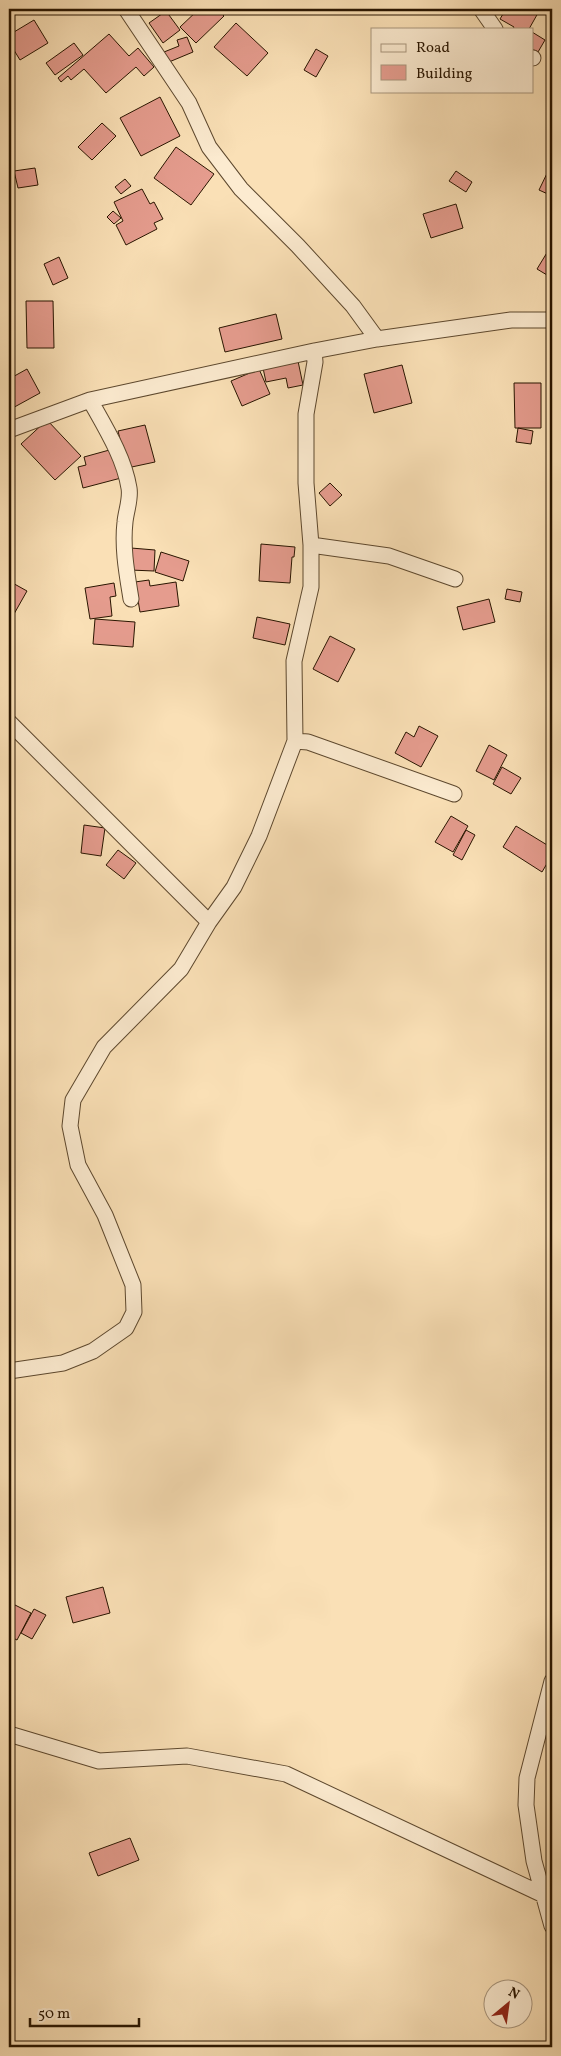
<svg xmlns="http://www.w3.org/2000/svg" width="561" height="2056" viewBox="0 0 561 2056" font-family="Vollkorn,serif">
<style>
.building{fill:#e59c8e;stroke:#291500}
.lines{fill:none;stroke-linecap:round;stroke-linejoin:round}
.minor-casing{stroke:#5d482e;stroke-width:17}
.minor{stroke:#fcebd0;stroke-width:15}
</style>
<rect width="100%" height="100%" fill="#fae0b6"/>
<filter id="stains"><feTurbulence type="fractalNoise" baseFrequency=".004" numOctaves="4"/><feColorMatrix values="0 0 0 0 .2 0 0 0 0 .09 0 0 0 0 .02 0 0 0 .5 -.17"/></filter>
<radialGradient id="worn" r=".72"><stop offset=".6" stop-color="#630" stop-opacity="0"/><stop offset="1" stop-color="#630" stop-opacity=".3"/></radialGradient>
<path class="building" d="M199,9H217L224,16L196,43L180,27Z
M506,9H532L538,13L529,29H513L514,27L500,19Z
M166,11L180,30L163,43L149,23Z
M34,20L48,43L20,60L9,42V35Z
M236,23L268,53L247,76L214,47Z
M532,32L545,40L538,52L532,49Z
M109,34L129,56L138,48L154,67L144,76L136,67L106,93L84,69L71,80L68,76L61,82L58,78Z
M187,37L193,52L169,62L164,52L179,46L177,40Z
M74,43L83,55L55,75L46,63Z
M316,49L328,56L316,77L304,70Z
M160,97L180,136L141,156L120,118Z
M102,123L116,136L92,160L78,147Z
M176,147L214,174L191,205L154,178Z
M552,163V191L550,195L539,190Z
M35,168L38,185L18,188L14,171Z
M456,171L472,182L466,192L449,181Z
M125,179L131,186L121,194L115,187Z
M142,189L150,204L154,202L163,219L154,223L157,229L126,245L116,225L123,221L114,202Z
M456,204L463,228L431,238L423,214Z
M113,211L121,218L114,224L107,217Z
M548,251L552,254V278L537,269Z
M59,257L68,278L53,285L44,264Z
M26,301H53L54,348H27Z
M276,314L282,339L225,352L219,328Z
M298,361L303,385L288,388L286,378L266,382L263,368Z
M402,365L412,403L374,413L364,374Z
M27,369L40,393L9,410V379Z
M259,369L270,394L242,406L231,381Z
M514,383H541V428H515Z
M47,420L81,456L55,480L21,444Z
M145,425L155,462L127,468L118,431Z
M518,428L533,431L531,444L516,442Z
M113,449L121,478L83,488L78,467L86,465L84,457Z
M330,483L342,495L330,506L319,493Z
M261,544L295,547L294,557H292L290,583L259,581Z
M131,548L155,550L154,571L130,570Z
M161,552L189,561L183,581L155,572Z
M149,580L150,586L176,582L179,606L140,612L135,582Z
M9,581L27,591L14,614L9,612Z
M114,583L116,596L110,597L112,616L90,619L85,588Z
M507,589L522,592L520,602L505,599Z
M489,599L495,622L463,630L457,607Z
M257,617L290,624L285,645L253,638Z
M95,619L135,622L133,647L93,644Z
M330,636L355,649L338,682L313,669Z
M419,726L438,736L421,767L395,753L406,732L414,737Z
M489,745L507,755L494,780L476,771Z
M502,767L521,778L511,794L493,784Z
M451,816L468,826L453,852L435,842Z
M84,825L105,828L101,856L81,853Z
M516,826L552,848V855L542,872L503,847Z
M466,830L475,835L462,860L453,855Z
M118,850L136,863L124,879L106,865Z
M103,1587L110,1613L73,1623L66,1597Z
M9,1602L31,1613L17,1640L9,1636Z
M34,1609L46,1615L32,1639L21,1633Z
M130,1838L139,1860L98,1876L89,1853Z"/>
<g class="lines">
<g class="minor-casing">
<path id="minor" d="M126,9L189,103L209,147L241,189L298,246L353,306L377,339
M481,9L495,29
M532,58H533
M90,400C105,427 124,457 129,488C131,499 126,511 125,522C122,548 127,574 131,599
M9,430L90,400L314,351L377,339L511,320H552
M311,545L389,556L455,579
M9,722L209,922
M295,741L308,742L454,794
M9,1371L63,1363L93,1351L126,1328L134,1312L133,1285L105,1215L78,1165L70,1126L73,1100L104,1047L181,969L209,922L234,887L259,836L295,741L294,661L311,587V545L306,483V414L315,362L314,351
M552,1681L527,1778L526,1805L534,1861L552,1926
M9,1734L99,1761L187,1756L286,1774L552,1899"/>
</g>
<use href="#minor" class="minor"/>
</g>
<rect width="561" height="2056" fill="none" stroke="#fae0b6" stroke-width="30"/>
<rect x="10" y="10" width="541" height="2036" fill="none" stroke="#291500" stroke-width="2.5"/>
<rect x="15" y="15" width="531" height="2026" fill="none" stroke="#291500"/>
<rect x="371" y="28" width="162" height="65" fill="#fcebd0" stroke="#a8957d"/>
<rect x="381" y="44" width="25" height="8" fill="#fcebd0" stroke="#a8957d"/>
<text x="416" y="52" font-size="15" fill="#291500">Road</text>
<rect x="381" y="65" width="25" height="15" fill="#e59c8e" stroke="#a8957d"/>
<text x="416" y="78" font-size="15" fill="#291500">Building</text>
<g transform="translate(508 2004) rotate(29)"><circle r="24" fill="#fcebd0" stroke="#a8957d"/>
<path d="M0-4L9 19L0 12L-9 19Z" fill="#8f2418"/>
<text y="-8" font-size="14" font-weight="bold" text-anchor="middle" fill="#291500">N</text>
</g>
<path d="M30 2018v8h109v-8" fill="none" stroke="#291500" stroke-width="2.5"/>
<text x="38" y="2018" font-size="15" fill="#291500" stroke="#fcebd0" stroke-width="4" paint-order="stroke">50 m</text>
<rect width="100%" height="100%" filter="url(#stains)"/>
<rect width="100%" height="100%" fill="url(#worn)"/>
</svg>
